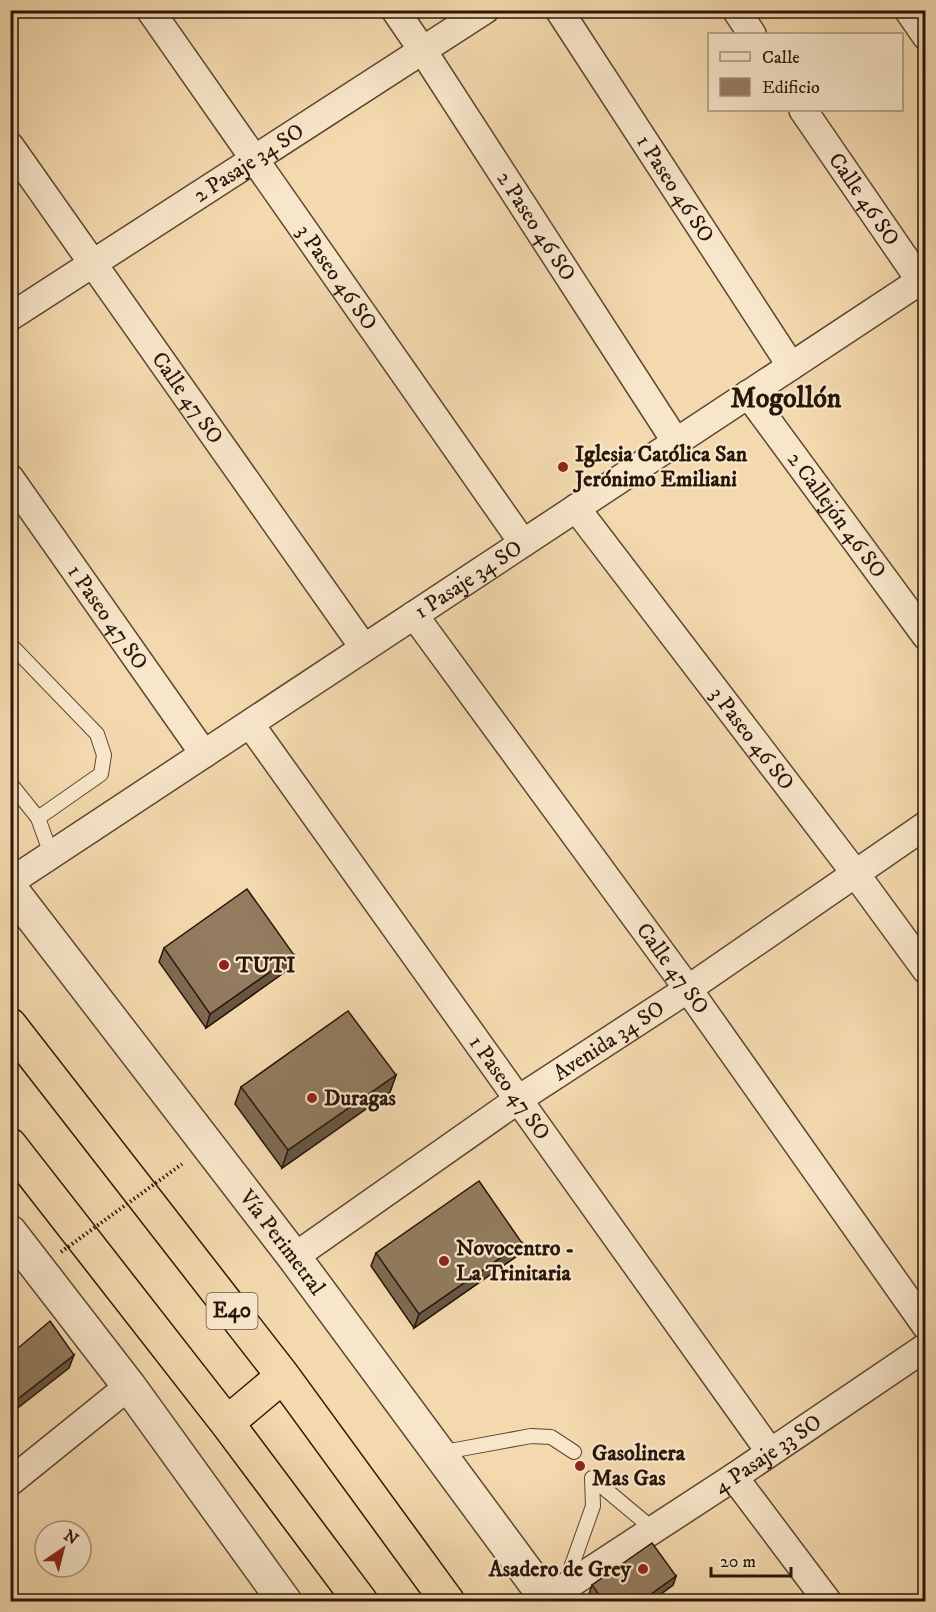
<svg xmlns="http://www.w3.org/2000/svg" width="936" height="1612" viewBox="0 0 936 1612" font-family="'IM FELL DW Pica',serif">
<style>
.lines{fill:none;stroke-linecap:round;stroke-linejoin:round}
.service-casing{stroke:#5b4732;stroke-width:16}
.minor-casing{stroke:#5b4732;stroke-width:30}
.tertiary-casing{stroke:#5b4732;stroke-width:36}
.trunk-casing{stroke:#281609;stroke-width:36}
.service{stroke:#f8e6ca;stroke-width:14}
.minor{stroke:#f8e6ca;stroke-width:27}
.tertiary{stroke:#f8e6ca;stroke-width:33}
.trunk{stroke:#f4d9ae;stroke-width:33}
.path-bridge{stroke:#281609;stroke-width:4;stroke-dasharray:1.5 3;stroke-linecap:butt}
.wall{fill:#7e6a52;stroke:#281609;stroke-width:1.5}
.shaded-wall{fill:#665642;stroke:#281609;stroke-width:1.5}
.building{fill:#927b5f;stroke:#281609;stroke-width:1.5}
.poi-dot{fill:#8f2418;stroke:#f8e6ca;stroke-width:2}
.labels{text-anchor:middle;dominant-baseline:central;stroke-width:4.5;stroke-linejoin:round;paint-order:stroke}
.shield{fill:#f8e6ca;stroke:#665443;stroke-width:1.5}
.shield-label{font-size:21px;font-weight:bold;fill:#281609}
.street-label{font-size:22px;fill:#281609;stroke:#f8e6ca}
.poi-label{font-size:22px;font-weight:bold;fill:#281609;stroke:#f8e6ca;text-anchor:start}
.district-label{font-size:28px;font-weight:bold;fill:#281609;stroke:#f8e6ca}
</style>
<rect width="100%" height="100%" fill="#f4d9ae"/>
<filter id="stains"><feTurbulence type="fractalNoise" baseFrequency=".00333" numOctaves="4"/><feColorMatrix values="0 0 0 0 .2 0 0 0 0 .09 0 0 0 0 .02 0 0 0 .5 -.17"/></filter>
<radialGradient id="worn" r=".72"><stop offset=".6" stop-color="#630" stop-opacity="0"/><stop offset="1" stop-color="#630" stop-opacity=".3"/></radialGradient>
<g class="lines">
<g class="service-casing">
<path id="service" d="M10,644L97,734L104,755L101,774L38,818L51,854
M10,783L38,818
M439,1453L531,1436L551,1437L574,1452
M592,1478L653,1529
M566,1582L593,1506L592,1478"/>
</g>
<g class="minor-casing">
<g id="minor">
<path id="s1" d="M150,10L523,543"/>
<path id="s2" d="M395,10L423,51L676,442"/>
<path id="s3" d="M559,10L791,366"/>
<path d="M736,10L752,34"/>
<path d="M908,10L926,36"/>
<path id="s4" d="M803,110L926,289"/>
<path id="s5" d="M10,146L364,648"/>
<path id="s6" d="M10,317L485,10"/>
<path id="s7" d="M748,394L926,636"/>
<path id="s8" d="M10,478L204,754"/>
<path id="s9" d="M576,508L855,873L926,970"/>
<path id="s10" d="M414,615L688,989L926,1326"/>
<path id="s11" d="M250,724L770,1452"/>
<path id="s12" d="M10,882L926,277"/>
<path id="s13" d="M294,1257L519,1099L688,989L926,825"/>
<path d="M734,1477L828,1602"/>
<path d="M10,1482L129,1386"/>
<path id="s14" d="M547,1599L734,1477L926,1347"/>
</g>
</g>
<g class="tertiary-casing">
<g id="tertiary">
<path id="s15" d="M10,888L294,1257L549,1602"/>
<path d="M10,1232L129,1386L285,1602"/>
</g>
</g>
<g class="trunk-casing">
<path id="trunk" d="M10,1025L283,1376L448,1602
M10,1145L227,1423L361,1602
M227,1423L283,1376"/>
</g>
<use href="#service" class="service"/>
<use href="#minor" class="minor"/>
<use href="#tertiary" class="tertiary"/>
<use href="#trunk" class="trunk"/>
<path class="path-bridge" d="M61,1252L182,1164"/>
</g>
<path class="wall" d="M164,948L289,969L206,1028L159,962Z
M396,1075L390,1092L282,1168L235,1104L241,1087Z
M376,1253L517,1256L414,1328L371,1266Z
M676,1576L673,1585L650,1602H594L589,1594L592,1585Z"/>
<path class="shaded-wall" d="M294,955L289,969L206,1028L210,1014Z
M396,1075L390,1092L282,1168L288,1150Z
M522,1243L517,1256L414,1328L419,1314Z
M74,1355L69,1368L10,1414V1405Z
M676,1576L673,1585L650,1602H640Z"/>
<path class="building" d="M247,889L294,955L210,1014L164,948Z
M348,1011L396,1075L288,1150L241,1087Z
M479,1181L522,1243L419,1314L376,1253Z
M50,1321L74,1355L10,1405V1355Z
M652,1543L676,1576L640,1602H604L592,1585Z"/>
<g class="poi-dot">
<circle cx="563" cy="467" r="6"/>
<circle cx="224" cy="965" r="6"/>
<circle cx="312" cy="1098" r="6"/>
<circle cx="444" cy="1261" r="6"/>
<circle cx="580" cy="1466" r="6"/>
<circle cx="643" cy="1569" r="6"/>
</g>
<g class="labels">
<rect class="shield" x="206.5" y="1293" width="51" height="36" rx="4.5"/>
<g class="shield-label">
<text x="232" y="1311">E40</text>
</g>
<g class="street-label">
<text stroke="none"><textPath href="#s6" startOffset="284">2 Pasaje 34 SO</textPath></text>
<text stroke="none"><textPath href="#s3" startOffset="213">1 Paseo 46 SO</textPath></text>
<text stroke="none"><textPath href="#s4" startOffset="108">Calle 46 SO</textPath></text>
<text stroke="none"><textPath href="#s2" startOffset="258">2 Paseo 46 SO</textPath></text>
<text stroke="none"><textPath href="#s1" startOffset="326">3 Paseo 46 SO</textPath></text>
<text stroke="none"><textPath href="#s5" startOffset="308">Calle 47 SO</textPath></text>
<text stroke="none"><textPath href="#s7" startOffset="150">2 Callejón 46 SO</textPath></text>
<text stroke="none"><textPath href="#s12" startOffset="549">1 Pasaje 34 SO</textPath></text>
<text stroke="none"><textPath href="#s8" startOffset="170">1 Paseo 47 SO</textPath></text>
<text stroke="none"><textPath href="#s9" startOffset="290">3 Paseo 46 SO</textPath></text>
<text stroke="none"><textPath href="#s10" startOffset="438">Calle 47 SO</textPath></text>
<text stroke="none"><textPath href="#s13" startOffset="382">Avenida 34 SO</textPath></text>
<text stroke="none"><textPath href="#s11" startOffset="447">1 Paseo 47 SO</textPath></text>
<text stroke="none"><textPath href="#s15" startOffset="447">Vía Perimetral</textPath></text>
<text stroke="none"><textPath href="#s14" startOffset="264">4 Pasaje 33 SO</textPath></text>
</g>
<g class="poi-label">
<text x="575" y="454">Iglesia Católica San<tspan x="575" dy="25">Jerónimo Emiliani</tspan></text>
<text x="236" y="965">TUTI</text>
<text x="324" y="1098">Duragas</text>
<text x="456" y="1248">Novocentro -<tspan x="456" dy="25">La Trinitaria</tspan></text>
<text x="592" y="1453">Gasolinera<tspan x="592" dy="25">Mas Gas</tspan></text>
<text x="631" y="1569" text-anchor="end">Asadero de Grey</text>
</g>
<g class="district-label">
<text x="786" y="398">Mogollón</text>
</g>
</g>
<rect width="936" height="1612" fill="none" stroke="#f4d9ae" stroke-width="36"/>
<rect x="12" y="12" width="912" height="1588" fill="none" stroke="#281609" stroke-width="3"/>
<rect x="18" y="18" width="900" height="1576" fill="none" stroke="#281609" stroke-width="1.5"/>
<rect x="708" y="33" width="195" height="78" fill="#f8e6ca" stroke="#a5937d" stroke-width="1.5"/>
<rect x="720" y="52" width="30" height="9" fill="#f8e6ca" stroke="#a5937d" stroke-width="1.5"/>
<text x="762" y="63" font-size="18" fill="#281609">Calle</text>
<rect x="720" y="78" width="30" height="18" fill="#927b5f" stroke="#a5937d" stroke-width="1.5"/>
<text x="762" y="93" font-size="18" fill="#281609">Edificio</text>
<g transform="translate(63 1549) rotate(35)"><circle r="28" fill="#f8e6ca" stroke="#a5937d" stroke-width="1.5"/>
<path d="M0-4.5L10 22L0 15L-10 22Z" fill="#8f2418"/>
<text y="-9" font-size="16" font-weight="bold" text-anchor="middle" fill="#281609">N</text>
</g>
<path d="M711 1567v9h80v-9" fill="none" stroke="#281609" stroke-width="3"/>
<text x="720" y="1567" font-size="18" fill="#281609" stroke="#f8e6ca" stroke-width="4.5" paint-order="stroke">20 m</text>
<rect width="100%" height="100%" filter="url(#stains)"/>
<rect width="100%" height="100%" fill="url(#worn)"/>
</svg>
